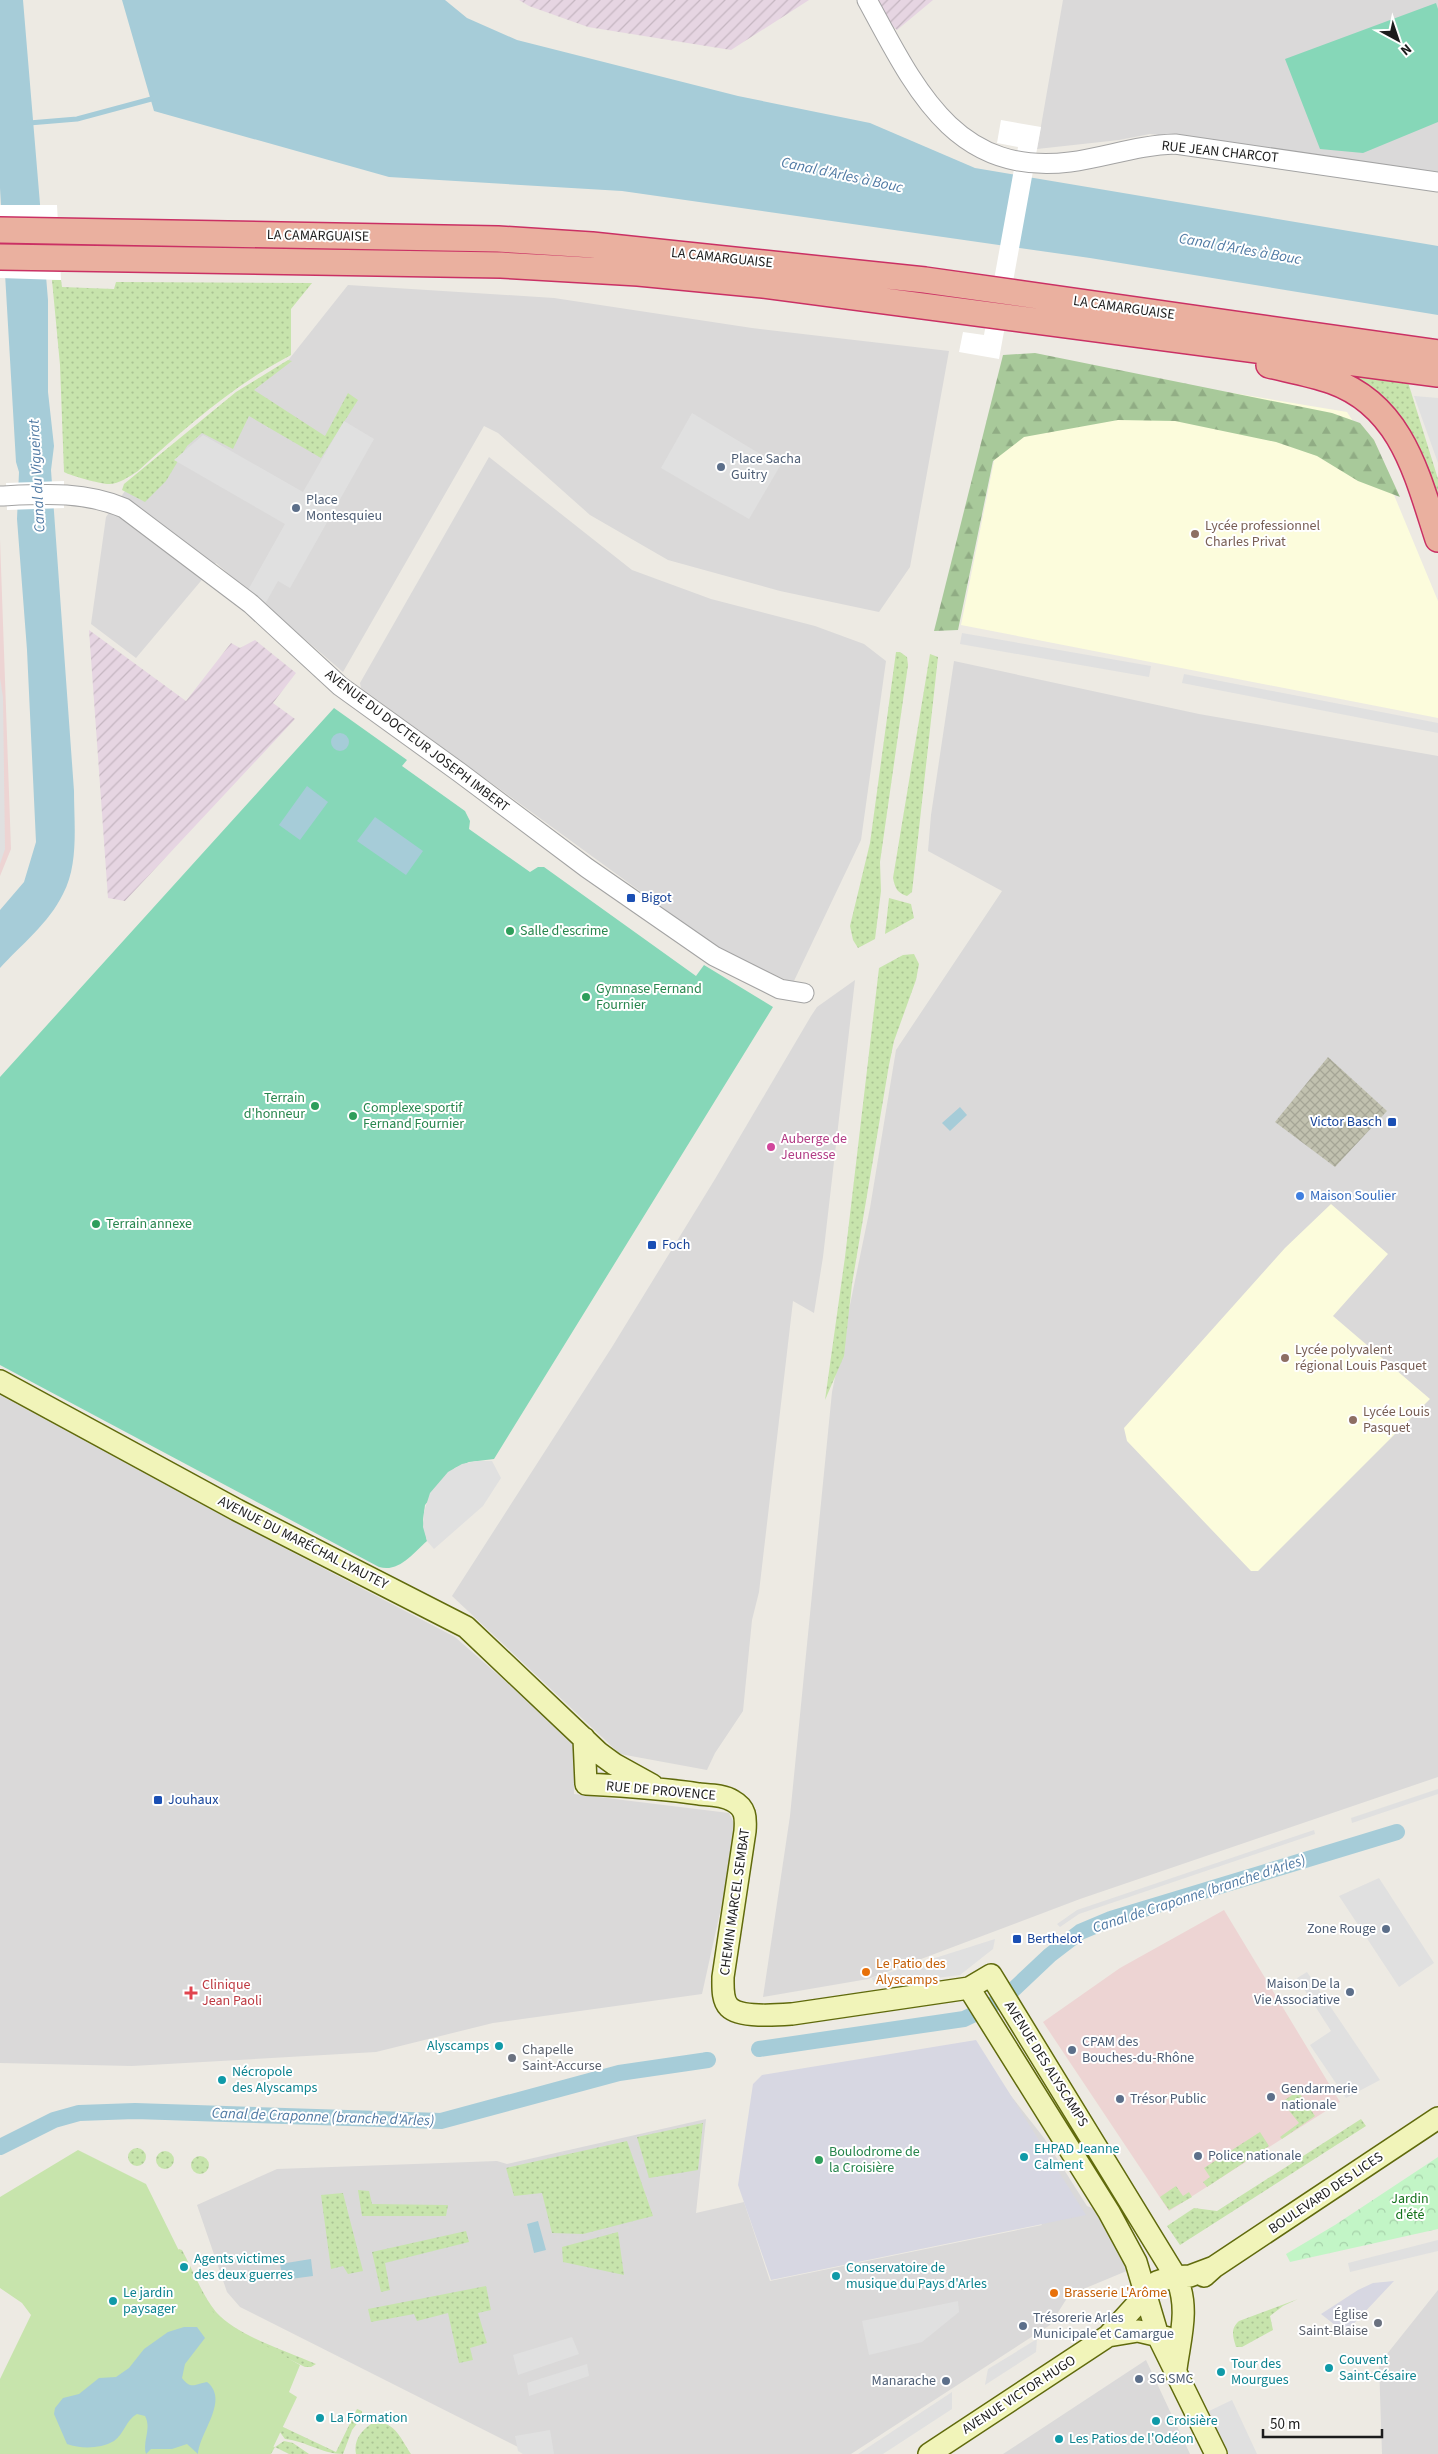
<svg xmlns="http://www.w3.org/2000/svg" width="1438" height="2454" viewBox="0 0 1438 2454" font-family="'Source Sans 3',sans-serif">
<style>
.residential{fill:#dad9d9}
.commercial{fill:#edd4d3}
.industrial{fill:url(#industrial-furrows)}
.education{fill:#fcfcdc}
.construction{fill:url(#construction-cross-hatch)}
.grass{fill:url(#grass-dots)}
.forest{fill:url(#forest-firs)}
.park{fill:url(#park-crowns)}
.garden{fill:#c7e4ac}
.pitch{fill:#86d7b8}
.parking{fill:#e0e0e0}
.plaza{fill:#d7d7e2}
.water{fill:#a6ccd8}
.pier{fill:#fff}
.lines{fill:none;stroke-linecap:round;stroke-linejoin:round}
.stream{stroke:#a6ccd8;stroke-width:5}
.canal{stroke:#a6ccd8;stroke-width:16}
.tertiary-casing{stroke:#a3a3a3;stroke-width:21}
.secondary-casing{stroke:#606a0c;stroke-width:24}
.trunk-casing{stroke:#ca3064;stroke-width:28}
.tertiary{stroke:#fff;stroke-width:19}
.secondary{stroke:#f1f4b9;stroke-width:21}
.trunk{stroke:#eab09f;stroke-width:25}
.service-dot{fill:#5c6f8a;stroke:#fff;stroke-width:2}
.education-dot{fill:#8d6e63;stroke:#fff;stroke-width:2}
.transit-dot{fill:#1a4fb4;stroke:#fff;stroke-width:2}
.leisure-dot{fill:#2e9e5b;stroke:#fff;stroke-width:2}
.hotel-dot{fill:#d1479c;stroke:#fff;stroke-width:2}
.shop-dot{fill:#3f7fe0;stroke:#fff;stroke-width:2}
.food-dot{fill:#e8710a;stroke:#fff;stroke-width:2}
.health-dot{fill:#e0444e;stroke:#fff;stroke-width:2}
.culture-dot{fill:#0f9aa8;stroke:#fff;stroke-width:2}
.worship-dot{fill:#6b7280;stroke:#fff;stroke-width:2}
.labels{text-anchor:middle;dominant-baseline:central;stroke-width:4;stroke-linejoin:round;paint-order:stroke}
.street-label{font-size:14px;fill:#1c1c1c;stroke:#fff}
.service-label{font-size:14px;fill:#4e5e75;stroke:#fff;text-anchor:start}
.education-label{font-size:14px;fill:#785e54;stroke:#fff;text-anchor:start}
.transit-label{font-size:14px;fill:#164399;stroke:#fff;text-anchor:start}
.leisure-label{font-size:14px;fill:#27864d;stroke:#fff;text-anchor:start}
.hotel-label{font-size:14px;fill:#b23c85;stroke:#fff;text-anchor:start}
.shop-label{font-size:14px;fill:#366cbe;stroke:#fff;text-anchor:start}
.food-label{font-size:14px;fill:#c56008;stroke:#fff;text-anchor:start}
.health-label{font-size:14px;fill:#be3a42;stroke:#fff;text-anchor:start}
.culture-label{font-size:14px;fill:#0d838f;stroke:#fff;text-anchor:start}
.worship-label{font-size:14px;fill:#5b616d;stroke:#fff;text-anchor:start}
.park-label{font-size:14px;fill:#13721b;stroke:#fff}
.water-label{font-size:15px;font-style:italic;fill:#507aa4;stroke:#fff}
</style>
<defs>
<pattern id="industrial-furrows" width="10" height="10" patternUnits="userSpaceOnUse" patternTransform="scale(1.25)"><rect width="10" height="10" fill="#e6d5e2"/><path d="M-1 1l2-2M0 10L10 0M9 11l2-2" fill="none" stroke="#c5b6c1"/></pattern>
<pattern id="construction-cross-hatch" width="8" height="8" patternUnits="userSpaceOnUse" patternTransform="scale(1.25)"><rect width="8" height="8" fill="#c1c1af"/><path d="M0 0l8 8M0 8l8-8" fill="none" stroke="#a5a596"/></pattern>
<pattern id="grass-dots" width="8" height="8" patternUnits="userSpaceOnUse" patternTransform="scale(1.25)"><rect width="8" height="8" fill="#c7e4ac"/><path d="M2 2h.1M6 6h.1" fill="none" stroke="#aac393" stroke-width="1.8" stroke-linecap="round"/></pattern>
<pattern id="forest-firs" width="22" height="20" patternUnits="userSpaceOnUse" patternTransform="scale(1.25)"><rect width="22" height="20" fill="#a8c99a"/><path d="M5 1l3.5 6h-7zM16 11l3.5 6h-7z" fill="#90ac84"/></pattern>
<pattern id="park-crowns" width="20" height="18" patternUnits="userSpaceOnUse" patternTransform="scale(1.25)"><rect width="20" height="18" fill="#c2f5c6"/><path d="M2 6a3 3 0 1 1 6 0M12 15a3 3 0 1 1 6 0" fill="none" stroke="#a6d1aa"/></pattern>
</defs>
<rect width="100%" height="100%" fill="#edeae3"/>
<path class="residential" d="M1063,0H1438V175L1300,152L1150,134L1119,140L1037,149Z
M348,285L554,298L752,328L949,351L910,567L879,612L780,591L668,560L590,515L498,433L484,426L343,672L216,563L136,658L91,624L106,517L128,487L286,363Z
M489,457L632,570L711,599L815,626L864,644L886,661L861,840L793,983L722,951L361,688L360,683Z
M954,661L1199,714L1438,756V1777L1080,1899L868,1979L763,1997L790,1816L832,1392L870,1208L896,1050L1002,891L928,851L931,815Z
M855,980L823,1257L814,1313L793,1301L759,1592L752,1620L743,1711L715,1753L707,1770L620,1754L452,1596L612,1347L715,1179L811,1016L817,1007Z
M0,1395L223,1516L455,1637L575,1742L574,1794L729,1813L735,1825L734,1849L702,1994L493,2023L376,2052L132,2066L0,2063Z
M979,2055L1044,2138L1087,2206L1102,2212L1129,2270L1069,2295L1050,2325L851,2454H532L240,2307L227,2292L197,2205L277,2169L497,2161L507,2164L706,2119L696,2213L744,2202L770,2281L1042,2225L941,2076Z
M1438,2290V2454H1382L1379,2364Z
M1146,2360L1190,2454H1003Z"/>
<path class="commercial" d="M0,539L11,849L0,876Z
M1224,1910L1340,2102L1169,2211L1043,2022L1120,1968Z"/>
<path class="industrial" d="M519,0H809L731,50L588,27L529,6Z
M864,0H933L897,30Z
M89,630L186,701L231,643L240,648L255,640L296,673L273,703L295,719L125,901L108,898Z"/>
<path class="education" d="M1015,357L1347,412L1382,466L1438,601V718L961,625Z
M1331,1204L1388,1254L1333,1316L1430,1399L1258,1571H1251L1127,1441L1124,1428L1285,1248Z"/>
<path class="construction" d="M1328,1057L1387,1111L1335,1167L1275,1122Z"/>
<path class="grass" d="M52,280H61L62,287L114,289L116,282L312,283L291,309V355C234,385 185,428 138,471C130,476 119,484 109,484C101,484 71,476 64,472L60,365Z
M288,360L292,361L254,390L325,436L348,393L358,400L321,458L249,416L233,449L202,433L187,446L166,481L145,502L122,490L124,484L236,392Z
M1335,368L1407,379L1438,479V517L1412,446Z
M896,652H900L907,657L908,665L880,862L881,891L875,939L858,948L853,940L850,926L870,843Z
M930,654L938,657L912,892L907,896C897,893 895,888 893,878Z
M889,898L911,904L914,918L885,934Z
M914,954L919,964L916,980L894,1041L889,1065L852,1284L844,1356L825,1400L845,1257L879,968L903,955Z
M1298,2091L1315,2116L1282,2139L1280,2137L1299,2123L1282,2102Z
M1361,2119L1366,2126L1180,2245L1167,2226L1194,2208L1217,2211Z
M703,2123L698,2170L649,2178L637,2137Z
M1260,2132L1269,2146L1207,2187L1203,2182L1210,2177L1204,2168Z
M627,2141L653,2216L583,2234L552,2233L542,2193L514,2196L506,2168Z
M128 2157a9 9 0 1 1 18 0a9 9 0 1 1-18 0Z
M156 2160a9 9 0 1 1 18 0a9 9 0 1 1-18 0Z
M191 2165a9 9 0 1 1 18 0a9 9 0 1 1-18 0Z
M1176,2186L1183,2196L1189,2192L1192,2197L1169,2210L1160,2197Z
M358,2190L369,2191L372,2204L448,2205L446,2216H362Z
M343,2193L363,2271L348,2274L343,2266L331,2269L321,2195Z
M466,2231L469,2242L385,2263L390,2290L381,2292L372,2252Z
M618,2232L624,2275L563,2262L562,2247Z
M179,2249L182,2250C193,2270 202,2295 216,2312C237,2336 287,2351 316,2364L311,2367H305L218,2324L177,2251Z
M486,2286L491,2310L478,2313L487,2343L470,2348L473,2360L459,2363L448,2313L417,2321L414,2314L371,2322L368,2309Z
M1298,2299L1283,2306L1270,2316L1273,2330L1242,2347H1236C1233,2337 1230,2329 1239,2321Z
M357,2409L362,2411V2417L352,2430L343,2454C322,2454 306,2441 285,2439L279,2431L281,2426L336,2452Z
M374,2422C395,2421 401,2439 411,2454H356C353,2439 363,2429 374,2422Z
M284,2441L293,2443L309,2454H289L275,2447L271,2454H261L270,2446L275,2447Z"/>
<path class="forest" d="M1035,353L1332,413L1360,423L1374,440L1400,497L1358,481L1317,456L1276,442L1175,421L1118,420L1024,437L993,461L958,630L934,631L1003,355Z"/>
<path class="park" d="M1438,2157V2229L1290,2262L1286,2254L1335,2225Z"/>
<path class="garden" d="M78,2150L146,2184L185,2263L213,2312L229,2325L300,2365L289,2392L297,2397L270,2454H0V2379L31,2315L22,2303L0,2288V2197Z"/>
<path class="pitch" d="M1436,3L1438,9V122L1363,153L1320,149L1285,59Z
M334,708L407,760L402,766L465,811L470,821L469,829L530,872L538,867H544L696,976L704,965L773,1007L494,1459L469,1462L455,1468L425,1505L423,1520L427,1541C413,1553 399,1573 379,1567L0,1365V1077Z"/>
<path class="parking" d="M1414,396L1438,398V463Z
M692,413L780,466L749,519L661,468Z
M344,421L374,439L290,588L278,581L265,604L248,590L285,524L174,460L203,435L303,492Z
M962,633L1151,666L1149,677L960,644Z
M1184,674L1438,723V733L1182,683Z
M0,678L3,697L5,849L0,864Z
M477,1461H492L501,1478L483,1506L434,1549L427,1541L423,1527L424,1512L430,1493L448,1472L462,1464Z
M1438,1789V1794L1352,1823L1351,1818Z
M1314,1830L1315,1834L1079,1914L1060,1927L1057,1924L1077,1910Z
M1379,1878L1434,1963L1399,1987L1339,1896Z
M995,1939L993,1949L960,1975L875,1986L872,1978Z
M1307,1972L1380,2080L1346,2098L1310,2045L1331,2031L1297,1978Z
M1438,2240V2251L1350,2272L1348,2263Z
M958,2301L959,2312L922,2342L869,2355L862,2321Z
M572,2337L579,2354L518,2375L513,2355Z
M1037,2339L1036,2352L985,2385L988,2369Z
M587,2364L589,2376L529,2396L527,2383Z
M952,2392V2409L883,2454H858Z
M1232,2400L1257,2454H1227L1207,2412Z
M550,2430L554,2454H523L518,2451L515,2436Z"/>
<path class="plaza" d="M976,2040L1086,2215L771,2280L738,2185L753,2084L762,2075Z
M1394,2281L1345,2333L1321,2314L1358,2290L1373,2283Z"/>
<path class="water" d="M0,0H23L48,300V392L54,446L51,470L74,791C74,824 79,864 63,894C49,923 21,945 0,968V910L24,882L36,842L27,650L17,519L19,472L16,462L0,188Z
M122,0H445L467,18L517,40L738,96L870,123L975,168L1438,246V315L1090,258L622,191L389,177L154,111Z
M331 742a9 9 0 1 1 18 0a9 9 0 1 1-18 0Z
M307,786L328,802L300,840L279,825Z
M375,817L423,851L406,875L357,841Z
M960,1107L967,1115L950,1131L942,1123Z
M538,2221L546,2250L534,2253L527,2224Z
M311,2259L313,2276L283,2280L280,2264Z
M184,2327H197L205,2338L185,2364L182,2378C191,2390 195,2384 207,2382C230,2400 199,2433 198,2454L187,2444L172,2449H151L146,2454C142,2441 152,2429 145,2416L137,2414C126,2420 124,2434 114,2441C100,2449 81,2449 67,2444L54,2414L55,2408L63,2398L79,2394L99,2378L116,2377L129,2368L144,2349L168,2332Z"/>
<path class="pier" d="M1001,120L1041,127L999,359L959,352L963,332L984,335L1018,147L997,143Z
M0,205H57L61,280L0,278Z
M64,481V508L7,510L6,483Z"/>
<g class="lines">
<path class="stream" d="M29,123L77,119L155,98"/>
<path class="canal" d="M759,2049L964,2019L989,2007L1014,1989L1050,1955L1080,1932L1111,1919L1397,1832
M0,2147L54,2120L79,2113L135,2111L441,2121L619,2073L708,2060H706"/>
<g class="tertiary-casing">
<path id="tertiary" d="M867,0C914,86 954,177 1070,162C1107,157 1138,145 1175,144L1438,182
M0,496C44,494 83,491 124,508L251,604L340,686L459,772L587,868L714,956L780,989L804,993"/>
</g>
<g class="secondary-casing">
<path id="secondary" d="M0,1381L237,1510L466,1627L599,1753L614,1764L652,1785
M584,1738L586,1784C624,1786 661,1788 699,1794C710,1795 724,1795 733,1801C746,1808 746,1818 745,1831L723,1977C723,1987 722,2000 729,2007C740,2018 778,2015 792,2014L969,1988L991,1975L1176,2277C1190,2307 1180,2338 1176,2369
M969,1988L1109,2212L1136,2262L1158,2336L1216,2454
M1204,2276L1214,2267L1438,2118
M1108,2336L1138,2331L1168,2338
M929,2454L1108,2336L1157,2282L1172,2277L1190,2276L1214,2267"/>
</g>
<g class="trunk-casing">
<path id="trunk" d="M0,230L498,239L592,245L925,280L1438,353
M0,257L501,265L638,273L763,285L1438,374
M1269,365C1290,370 1312,374 1332,381C1402,406 1417,475 1438,539"/>
</g>
<use href="#tertiary" class="tertiary"/>
<use href="#secondary" class="secondary"/>
<use href="#trunk" class="trunk"/>
</g>
<g class="service-dot">
<circle cx="721" cy="467" r="5"/>
<circle cx="296" cy="508" r="5"/>
<circle cx="1386" cy="1929" r="5"/>
<circle cx="1350" cy="1992" r="5"/>
<circle cx="1072" cy="2050" r="5"/>
<circle cx="1271" cy="2097" r="5"/>
<circle cx="1120" cy="2099" r="5"/>
<circle cx="1198" cy="2156" r="5"/>
<circle cx="1023" cy="2326" r="5"/>
<circle cx="1139" cy="2379" r="5"/>
<circle cx="946" cy="2381" r="5"/>
</g>
<g class="education-dot">
<circle cx="1195" cy="534" r="5"/>
<circle cx="1285" cy="1358" r="5"/>
<circle cx="1353" cy="1420" r="5"/>
</g>
<g class="transit-dot">
<rect x="626" y="893" width="10" height="10" rx="2.5"/>
<rect x="1387" y="1117" width="10" height="10" rx="2.5"/>
<rect x="647" y="1240" width="10" height="10" rx="2.5"/>
<rect x="153" y="1795" width="10" height="10" rx="2.5"/>
<rect x="1012" y="1934" width="10" height="10" rx="2.5"/>
</g>
<g class="leisure-dot">
<circle cx="510" cy="931" r="5"/>
<circle cx="586" cy="997" r="5"/>
<circle cx="315" cy="1106" r="5"/>
<circle cx="353" cy="1116" r="5"/>
<circle cx="96" cy="1224" r="5"/>
<circle cx="819" cy="2160" r="5"/>
</g>
<circle class="hotel-dot" cx="771" cy="1147" r="5"/>
<circle class="shop-dot" cx="1300" cy="1196" r="5"/>
<g class="food-dot">
<circle cx="866" cy="1972" r="5"/>
<circle cx="1054" cy="2293" r="5"/>
</g>
<path class="health-dot" d="M188.5 1985.5h5v5h5v5h-5v5h-5v-5h-5v-5h5z"/>
<g class="culture-dot">
<circle cx="499" cy="2046" r="5"/>
<circle cx="222" cy="2080" r="5"/>
<circle cx="1024" cy="2157" r="5"/>
<circle cx="184" cy="2267" r="5"/>
<circle cx="836" cy="2276" r="5"/>
<circle cx="113" cy="2301" r="5"/>
<circle cx="1329" cy="2368" r="5"/>
<circle cx="1221" cy="2372" r="5"/>
<circle cx="320" cy="2418" r="5"/>
<circle cx="1156" cy="2421" r="5"/>
<circle cx="1059" cy="2439" r="5"/>
</g>
<g class="worship-dot">
<circle cx="512" cy="2058" r="5"/>
<circle cx="1378" cy="2323" r="5"/>
</g>
<g class="labels">
<g class="street-label">
<text transform="translate(1220 152) rotate(6)">RUE JEAN CHARCOT</text>
<text transform="translate(318 236) rotate(1)">LA CAMARGUAISE</text>
<text transform="translate(722 258) rotate(6)">LA CAMARGUAISE</text>
<text transform="translate(1124 308) rotate(8)">LA CAMARGUAISE</text>
<text transform="translate(417 741) rotate(37)">AVENUE DU DOCTEUR JOSEPH IMBERT</text>
<text transform="translate(303 1543) rotate(27)">AVENUE DU MARÉCHAL LYAUTEY</text>
<text transform="translate(661 1791) rotate(5)">RUE DE PROVENCE</text>
<text transform="translate(735 1902) rotate(-82)">CHEMIN MARCEL SEMBAT</text>
<text transform="translate(1046 2064) rotate(58)">AVENUE DES ALYSCAMPS</text>
<text transform="translate(1326 2193) rotate(-34)">BOULEVARD DES LICES</text>
<text transform="translate(1019 2395) rotate(-33)">AVENUE VICTOR HUGO</text>
</g>
<g class="service-label">
<text x="731" y="459">Place Sacha<tspan x="731" dy="16">Guitry</tspan></text>
<text x="306" y="500">Place<tspan x="306" dy="16">Montesquieu</tspan></text>
<text x="1376" y="1929" text-anchor="end">Zone Rouge</text>
<text x="1340" y="1984" text-anchor="end">Maison De la<tspan x="1340" dy="16">Vie Associative</tspan></text>
<text x="1082" y="2042">CPAM des<tspan x="1082" dy="16">Bouches-du-Rhône</tspan></text>
<text x="1281" y="2089">Gendarmerie<tspan x="1281" dy="16">nationale</tspan></text>
<text x="1130" y="2099">Trésor Public</text>
<text x="1208" y="2156">Police nationale</text>
<text x="1033" y="2318">Trésorerie Arles<tspan x="1033" dy="16">Municipale et Camargue</tspan></text>
<text x="1149" y="2379">SG SMC</text>
<text x="936" y="2381" text-anchor="end">Manarache</text>
</g>
<g class="education-label">
<text x="1205" y="526">Lycée professionnel<tspan x="1205" dy="16">Charles Privat</tspan></text>
<text x="1295" y="1350">Lycée polyvalent<tspan x="1295" dy="16">régional Louis Pasquet</tspan></text>
<text x="1363" y="1412">Lycée Louis<tspan x="1363" dy="16">Pasquet</tspan></text>
</g>
<g class="transit-label">
<text x="641" y="898">Bigot</text>
<text x="1382" y="1122" text-anchor="end">Victor Basch</text>
<text x="662" y="1245">Foch</text>
<text x="168" y="1800">Jouhaux</text>
<text x="1027" y="1939">Berthelot</text>
</g>
<g class="leisure-label">
<text x="520" y="931">Salle d'escrime</text>
<text x="596" y="989">Gymnase Fernand<tspan x="596" dy="16">Fournier</tspan></text>
<text x="305" y="1098" text-anchor="end">Terrain<tspan x="305" dy="16">d'honneur</tspan></text>
<text x="363" y="1108">Complexe sportif<tspan x="363" dy="16">Fernand Fournier</tspan></text>
<text x="106" y="1224">Terrain annexe</text>
<text x="829" y="2152">Boulodrome de<tspan x="829" dy="16">la Croisière</tspan></text>
</g>
<g class="hotel-label">
<text x="781" y="1139">Auberge de<tspan x="781" dy="16">Jeunesse</tspan></text>
</g>
<g class="shop-label">
<text x="1310" y="1196">Maison Soulier</text>
</g>
<g class="food-label">
<text x="876" y="1964">Le Patio des<tspan x="876" dy="16">Alyscamps</tspan></text>
<text x="1064" y="2293">Brasserie L'Arôme</text>
</g>
<g class="health-label">
<text x="202" y="1985">Clinique<tspan x="202" dy="16">Jean Paoli</tspan></text>
</g>
<g class="culture-label">
<text x="489" y="2046" text-anchor="end">Alyscamps</text>
<text x="232" y="2072">Nécropole<tspan x="232" dy="16">des Alyscamps</tspan></text>
<text x="1034" y="2149">EHPAD Jeanne<tspan x="1034" dy="16">Calment</tspan></text>
<text x="194" y="2259">Agents victimes<tspan x="194" dy="16">des deux guerres</tspan></text>
<text x="846" y="2268">Conservatoire de<tspan x="846" dy="16">musique du Pays d'Arles</tspan></text>
<text x="123" y="2293">Le jardin<tspan x="123" dy="16">paysager</tspan></text>
<text x="1339" y="2360">Couvent<tspan x="1339" dy="16">Saint-Césaire</tspan></text>
<text x="1231" y="2364">Tour des<tspan x="1231" dy="16">Mourgues</tspan></text>
<text x="330" y="2418">La Formation</text>
<text x="1166" y="2421">Croisière</text>
<text x="1069" y="2439">Les Patios de l'Odéon</text>
</g>
<g class="worship-label">
<text x="522" y="2050">Chapelle<tspan x="522" dy="16">Saint-Accurse</tspan></text>
<text x="1368" y="2315" text-anchor="end">Église<tspan x="1368" dy="16">Saint-Blaise</tspan></text>
</g>
<g class="park-label">
<text x="1410" y="2199">Jardin<tspan x="1410" dy="16">d'été</tspan></text>
</g>
<g class="water-label">
<text transform="translate(842 175) rotate(12)">Canal d'Arles à Bouc</text>
<text transform="translate(1240 249) rotate(10)">Canal d'Arles à Bouc</text>
<text transform="translate(37 476) rotate(-93)">Canal du Vigueirat</text>
<text transform="translate(1199 1894) rotate(-18)">Canal de Craponne (branche d'Arles)</text>
<text transform="translate(323 2117) rotate(2)">Canal de Craponne (branche d'Arles)</text>
</g>
</g>
<g transform="translate(1398 40) rotate(140)" stroke="#ffffff" stroke-width="4" paint-order="stroke">
<path d="M0-4L9 19L0 12L-9 19Z" fill="#1c1c1c"/>
<text y="-8" font-size="14" font-weight="bold" text-anchor="middle" fill="#1c1c1c">N</text>
</g>
<path d="M1263 2429v8h119v-8" fill="none" stroke="#1c1c1c" stroke-width="2.5"/>
<text x="1270" y="2429" font-size="15" fill="#1c1c1c" stroke="#ffffff" stroke-width="4" paint-order="stroke">50 m</text>
</svg>
